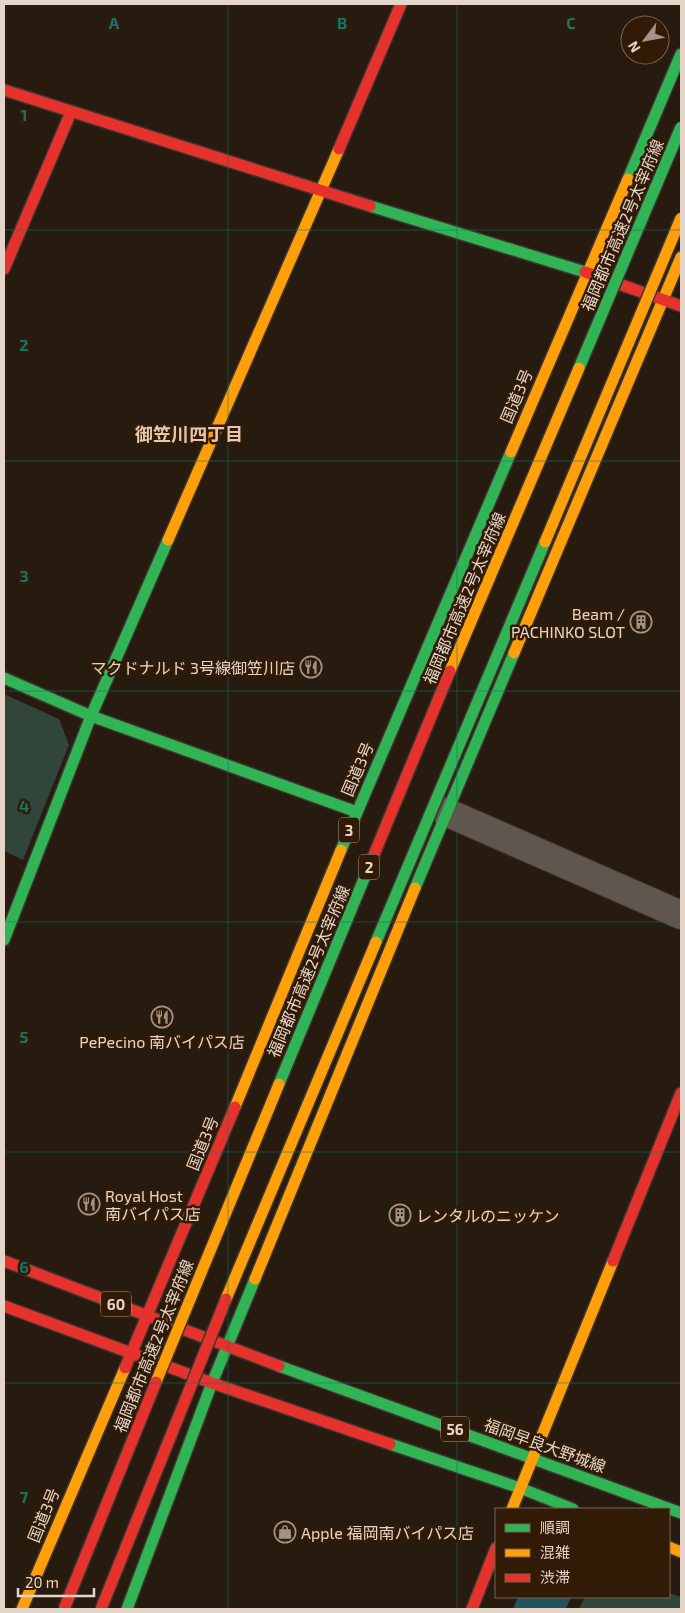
<svg xmlns="http://www.w3.org/2000/svg" width="685" height="1613" viewBox="0 0 685 1613" font-family="'Exo 2','Noto Sans JP',sans-serif">
<style>
.green{fill:#31453a}
.water{fill:#22535a}
.lines{fill:none;stroke-linecap:round;stroke-linejoin:round}
.street-casing{stroke:#3f352e;stroke-width:30}
.fast-casing{stroke:#3f352e;stroke-width:14}
.slow-casing{stroke:#3f352e;stroke-width:14}
.jam-casing{stroke:#3f352e;stroke-width:14}
.street{stroke:#60564e;stroke-width:28}
.fast{stroke:#30b455;stroke-width:11}
.slow{stroke:#ff9f0a;stroke-width:11}
.jam{stroke:#e5322d;stroke-width:11}
.fast-bridge-casing{stroke:#3f352e;stroke-width:14;stroke-linecap:butt}
.slow-bridge-casing{stroke:#3f352e;stroke-width:14;stroke-linecap:butt}
.jam-bridge-casing{stroke:#3f352e;stroke-width:14;stroke-linecap:butt}
.fast-bridge{stroke:#30b455;stroke-width:11}
.slow-bridge{stroke:#ff9f0a;stroke-width:11}
.jam-bridge{stroke:#e5322d;stroke-width:11}
.grid{fill:none;stroke:#0f766e;stroke-width:1;stroke-opacity:0.55}
.labels{text-anchor:middle;dominant-baseline:central;stroke-width:5;stroke-linejoin:round;paint-order:stroke}
.shield{fill:#311b06;stroke:#af9d8e;stroke-width:1}
.shield-label{font-size:15px;font-weight:bold;fill:#e5d5c9}
.street-label{font-size:16px;fill:#e5d5c9;stroke:#311b06}
.poi-label{font-size:16px;fill:#e5d5c9;stroke:#311b06;text-anchor:start}
.neighbourhood-label{font-size:18px;font-weight:bold;fill:#e6c7af;stroke:#311b06}
.grid-label{font-size:16px;text-anchor:middle;font-weight:bold;fill:#0f766e;stroke:#311b06;stroke-width:5;stroke-linejoin:round;paint-order:stroke}
</style>
<rect width="100%" height="100%" fill="#271b10"/>
<path class="green" d="M4,694L59,719L69,745L23,860L4,851Z
M669,1593L681,1597V1609H579L585,1597H669Z"/>
<path class="water" d="M518,1597H571L566,1609H513Z"/>
<g class="lines">
<g class="street-casing">
<path id="street" d="M446,812L681,915"/>
</g>
<g class="fast-casing">
<path id="fast" d="M628,179L681,54
M370,206L585,272
M4,678L91,716L357,812
M341,850L511,452
M415,888L514,653
M4,940L91,716L168,540
M279,1366L681,1513
M390,1444L520,1488L573,1509
M127,1609L212,1383L255,1279"/>
</g>
<g class="slow-casing">
<path id="slow" d="M511,452L628,179
M168,540L339,149
M514,653L681,257
M235,1107L341,850
M255,1279L415,888
M512,1509L613,1261
M669,1547L681,1552
M22,1609L125,1368"/>
</g>
<g class="jam-casing">
<path id="jam" d="M4,90L370,206
M339,149L401,4
M4,269L71,112
M585,272L681,306
M4,1261L279,1366
M613,1261L681,1093
M4,1306L212,1383L390,1444
M125,1368L235,1107
M472,1609L496,1548"/>
</g>
<use href="#street" class="street"/>
<use href="#fast" class="fast"/>
<use href="#slow" class="slow"/>
<use href="#jam" class="jam"/>
<g class="fast-bridge-casing">
<path id="fast-bridge" d="M579,368L681,127
M376,942L545,542
M279,1084L373,857"/>
</g>
<g class="slow-bridge-casing">
<path id="slow-bridge" d="M545,542L681,218
M450,671L579,368
M226,1299L376,942
M156,1382L279,1084"/>
</g>
<g class="jam-bridge-casing">
<path id="jam-bridge" d="M373,857L450,671
M64,1609L156,1382
M101,1609L226,1299"/>
</g>
<use href="#fast-bridge" class="fast-bridge"/>
<use href="#slow-bridge" class="slow-bridge"/>
<use href="#jam-bridge" class="jam-bridge"/>
</g>
<path class="grid" d="M228,4V1609M457,4V1609M4,230H681M4,461H681M4,691H681M4,922H681M4,1152H681M4,1383H681"/>
<defs>
<g id="building-ring" transform="scale(1.125)"><circle r="9.5" fill="#311b06" stroke="#a29488" stroke-width="1.5"/><path d="M-4-6H4V6H1V3H-1V6H-4ZM-2.5-4.3h1.7v1.8h-1.7ZM.8-4.3h1.7v1.8H.8ZM-2.5-1h1.7V.8h-1.7ZM.8-1h1.7V.8H.8Z" fill="#a29488"/></g>
<g id="restaurant-ring" transform="scale(1.125)"><circle r="9.5" fill="#311b06" stroke="#a29488" stroke-width="1.5"/><path d="M-5-6h1v4h1v-4h1v4h1v-4h1v5L-1.5 .5V6h-2V.5L-5-1ZM5-6V6H3V1.5H1.5Q1.5-4 5-6Z" fill="#a29488"/></g>
<g id="shop-ring" transform="scale(1.125)"><circle r="9.5" fill="#311b06" stroke="#a29488" stroke-width="1.5"/><path d="M-5-2.5h2.3a2.7 3.5 0 0 1 5.4 0H5L5.5 6h-11ZM-1.5-2.5h3a1.5 2.3 0 0 0-3 0Z" fill="#a29488"/></g>
</defs>
<g fill-rule="evenodd">
<use href="#building-ring" x="641" y="622"/>
<use href="#restaurant-ring" x="311" y="667"/>
<use href="#restaurant-ring" x="162" y="1017"/>
<use href="#restaurant-ring" x="89" y="1204"/>
<use href="#building-ring" x="400" y="1215"/>
<use href="#shop-ring" x="285" y="1532"/>
</g>
<g class="labels">
<g class="shield">
<rect x="339" y="817.5" width="20" height="25" rx="4"/>
<rect x="359" y="854.5" width="20" height="25" rx="4"/>
<rect x="101" y="1291.5" width="30" height="25" rx="4"/>
<rect x="441" y="1416.5" width="28" height="25" rx="4"/>
</g>
<g class="shield-label">
<text x="349" y="830">3</text>
<text x="369" y="867">2</text>
<text x="116" y="1304">60</text>
<text x="455" y="1429">56</text>
</g>
<g class="street-label">
<text transform="translate(622 225) rotate(-67)">福岡都市高速2号太宰府線</text>
<text transform="translate(516 396) rotate(-67)">国道3号</text>
<text transform="translate(464 598) rotate(-67)">福岡都市高速2号太宰府線</text>
<text transform="translate(357 769) rotate(-67)">国道3号</text>
<text transform="translate(308 971) rotate(-67)">福岡都市高速2号太宰府線</text>
<text transform="translate(202 1143) rotate(-68)">国道3号</text>
<text transform="translate(153 1346) rotate(-68)">福岡都市高速2号太宰府線</text>
<text transform="translate(545 1445) rotate(20)">福岡早良大野城線</text>
<text transform="translate(43 1515) rotate(-68)">国道3号</text>
</g>
<g class="poi-label">
<text x="625" y="613" text-anchor="end">Beam /<tspan x="625" dy="18">PACHINKO SLOT</tspan></text>
<text x="295" y="667" text-anchor="end">マクドナルド 3号線御笠川店</text>
<text x="162" y="1041" text-anchor="middle">PePecino 南バイパス店</text>
<text x="105" y="1195">Royal Host<tspan x="105" dy="18">南バイパス店</tspan></text>
<text x="416" y="1215">レンタルのニッケン</text>
<text x="301" y="1532">Apple 福岡南バイパス店</text>
</g>
<g class="neighbourhood-label">
<text x="189" y="434">御笠川四丁目</text>
</g>
</g>
<g class="grid-label">
<text x="114" y="29">A</text>
<text x="342" y="29">B</text>
<text x="571" y="29">C</text>
<text x="24" y="121">1</text>
<text x="24" y="351">2</text>
<text x="24" y="582">3</text>
<text x="24" y="812">4</text>
<text x="24" y="1043">5</text>
<text x="24" y="1273">6</text>
<text x="24" y="1503">7</text>
</g>
<rect width="685" height="1613" fill="none" stroke="#e5d5c9" stroke-width="10"/>
<rect x="495" y="1508" width="175" height="90" fill="#311b06" stroke="#796554"/>
<rect x="505" y="1524" width="25" height="8" fill="#30b455" stroke="#796554"/>
<text x="540" y="1533" font-size="15" fill="#e5d5c9">順調</text>
<rect x="505" y="1549" width="25" height="8" fill="#ff9f0a" stroke="#796554"/>
<text x="540" y="1558" font-size="15" fill="#e5d5c9">混雑</text>
<rect x="505" y="1574" width="25" height="8" fill="#e5322d" stroke="#796554"/>
<text x="540" y="1583" font-size="15" fill="#e5d5c9">渋滞</text>
<g transform="translate(645 40) rotate(238)"><circle r="24" fill="#311b06" stroke="#796554"/>
<path d="M0-4L9 19L0 12L-9 19Z" fill="#a29488"/>
<text y="-8" font-size="14" font-weight="bold" text-anchor="middle" fill="#e5d5c9">N</text>
</g>
<path d="M18 1588v8h76v-8" fill="none" stroke="#e5d5c9" stroke-width="2.5"/>
<text x="25" y="1588" font-size="15" fill="#e5d5c9" stroke="#311b06" stroke-width="4" paint-order="stroke">20 m</text>
</svg>
